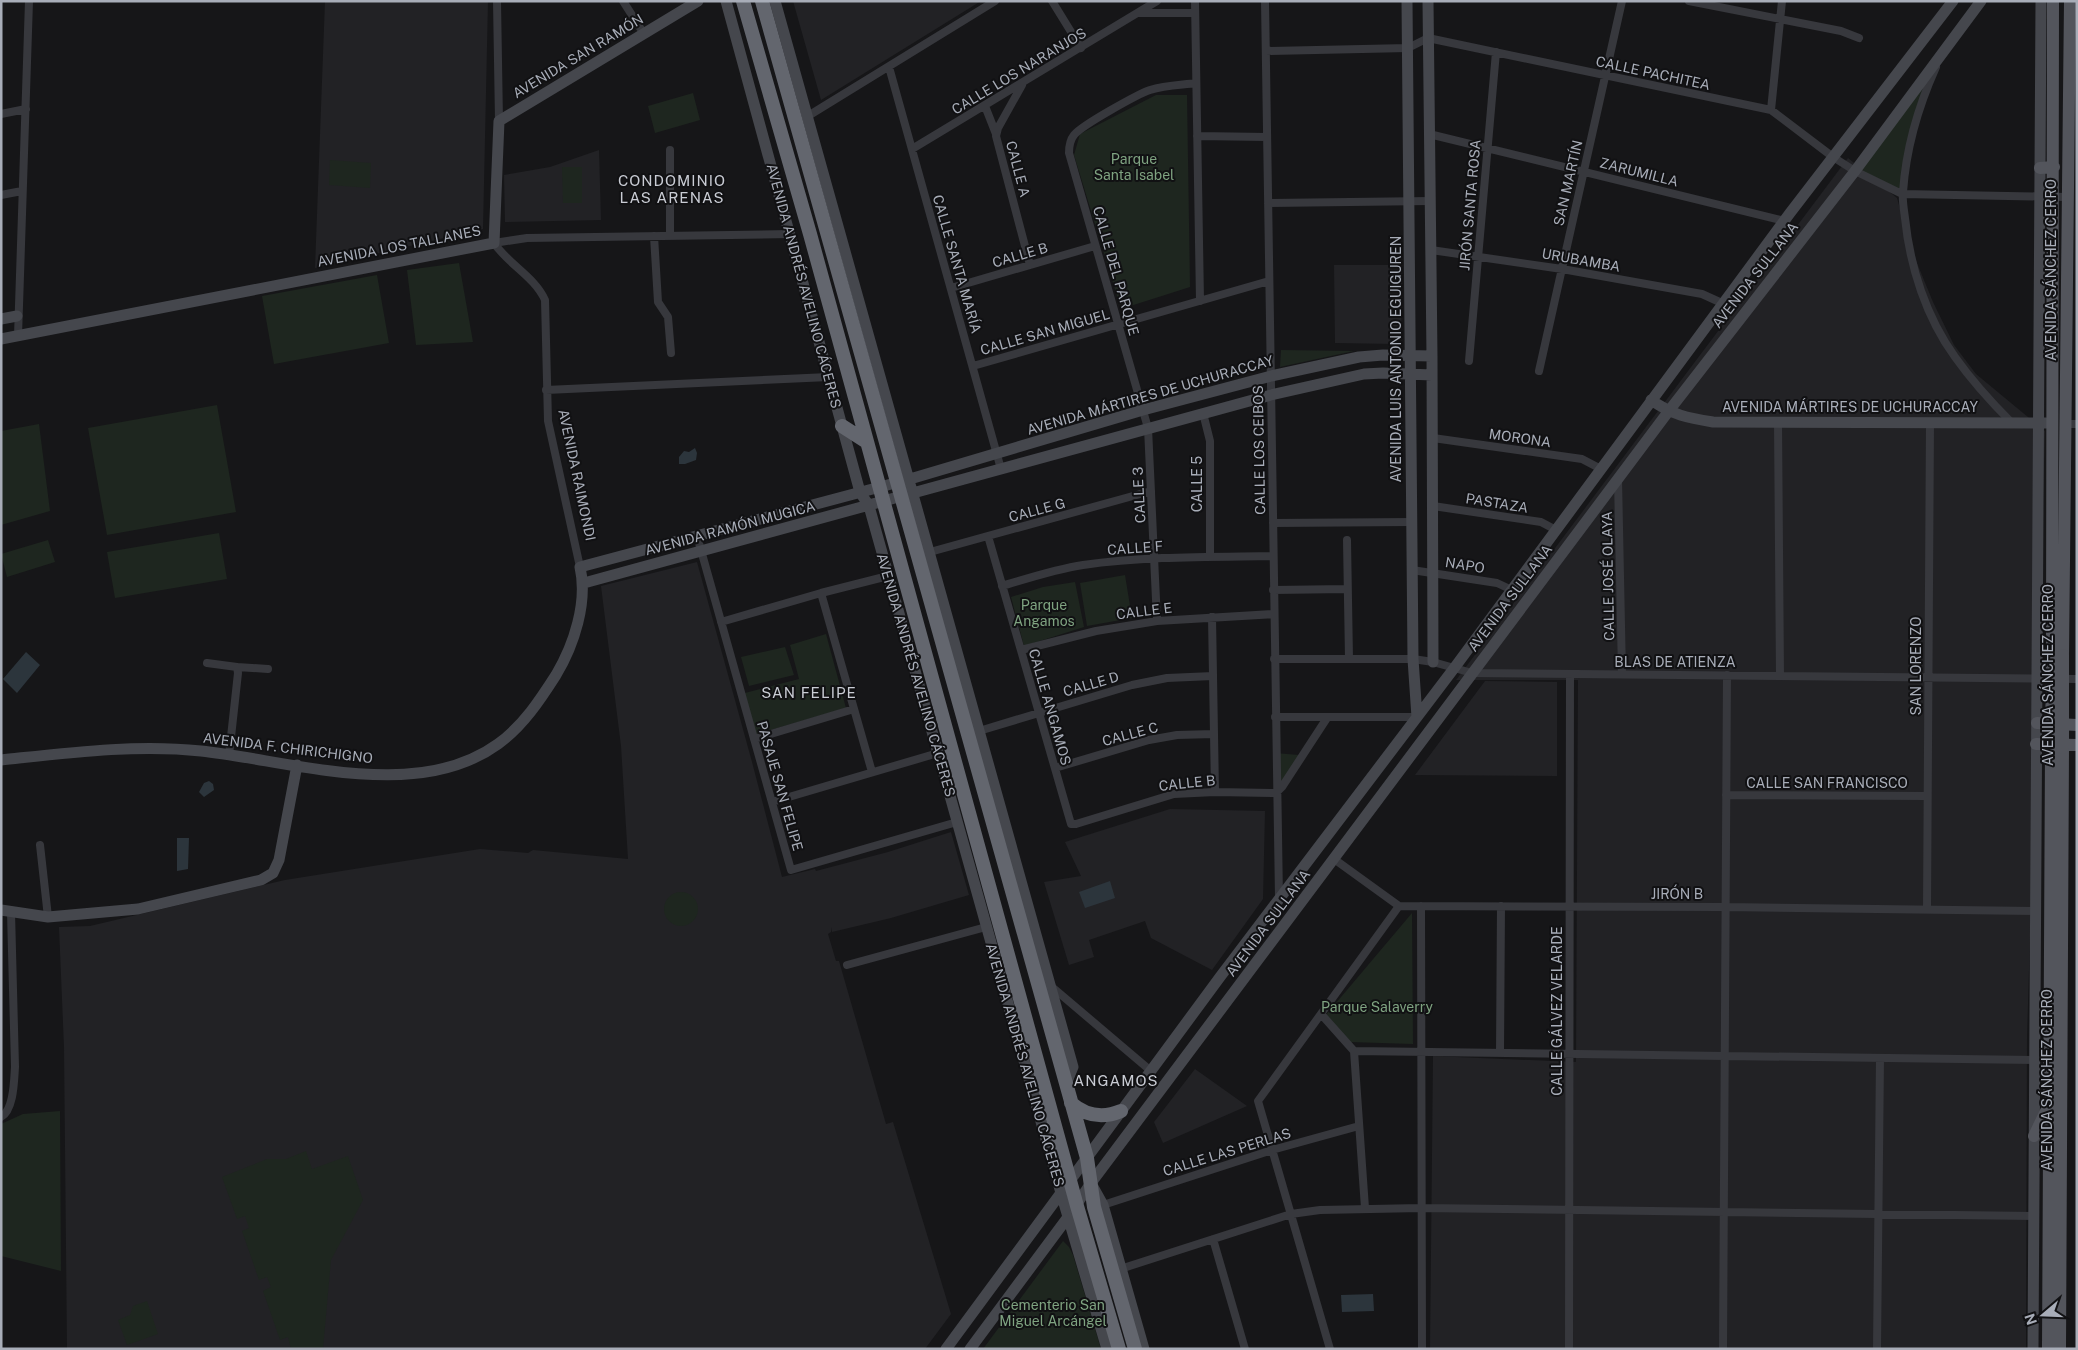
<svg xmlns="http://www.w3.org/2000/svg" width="2078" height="1350" viewBox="0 0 2078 1350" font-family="'Public Sans',sans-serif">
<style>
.built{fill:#222225}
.green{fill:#1e261f}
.water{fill:#2c353c}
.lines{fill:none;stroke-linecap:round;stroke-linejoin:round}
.street{stroke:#37383d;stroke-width:8}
.secondary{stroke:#45474d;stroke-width:11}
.primary{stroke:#53555c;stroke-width:12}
.highway{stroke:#63666e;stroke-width:14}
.primary-bridge{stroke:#53555c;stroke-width:12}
.labels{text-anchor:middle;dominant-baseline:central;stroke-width:4;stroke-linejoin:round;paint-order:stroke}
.street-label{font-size:14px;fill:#a8adb8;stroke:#111113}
.park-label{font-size:14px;fill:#7fa381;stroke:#111113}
.neighbourhood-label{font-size:15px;letter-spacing:1px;fill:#c9ccd4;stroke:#111113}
</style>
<rect width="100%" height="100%" fill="#161618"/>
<path class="built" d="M325,1H488L483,229L315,268Z
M793,1H981L821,100Z
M599,150L601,220L505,222L504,175L550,167Z
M1848,158L1897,198L1912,251L1933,302L1954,345L1976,374L2045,431L2027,1038L2026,1349H1430L1433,1056L1576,1062L1578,680H1456Z
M1334,265H1402L1401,338L1395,344L1335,343Z
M697,562L752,762L782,877L815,869L816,871L888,852L951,832L969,895L891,918L832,932L831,927V932L828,934L836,961H839L886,1124L893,1122L951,1314L925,1349H67L64,1047L59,927L90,926L285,880L480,849L528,853L533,850L628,859L621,746L601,586Z
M1485,681L1557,682V776L1415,775Z
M1170,809L1265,811L1263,899L1212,970L1151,938L1145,921L1089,940L1094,957L1069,965L1044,882L1081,876L1065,842Z
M1195,1069L1247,1106L1163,1143L1154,1122Z"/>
<path class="green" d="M1944,51L1923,96L1902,194L1855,171Z
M693,93L700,120L655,133L648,106Z
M1156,95H1187L1190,287L1121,309L1074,155L1080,134Z
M330,160L371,163L370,188L329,185Z
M562,167H582V203H563Z
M459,263L473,342L416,345L407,270Z
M377,275L389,343L274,364L262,296Z
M1281,350L1354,351L1280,367Z
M217,405L236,512L107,535L88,428Z
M39,424L50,511L1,525V431Z
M219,533L227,579L115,598L107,552Z
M48,540L55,562L7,577L1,554Z
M1125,575L1132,618L1087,626L1080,583Z
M1075,582L1084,627L1024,646L1011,597L1043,587Z
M826,634L846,708L753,735L741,694L799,679L790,645Z
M785,647L794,675L749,686L741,657Z
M1275,753L1299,755L1276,793Z
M664 909a17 17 0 1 1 34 0a17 17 0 1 1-34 0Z
M1412,913L1413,1044L1349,1042L1325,1016Z
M60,1111L61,1271L1,1256V1124L23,1114Z
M306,1151L312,1169L348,1156L363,1200L331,1260L323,1349H291L288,1337L280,1340L263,1291L271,1287L267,1277L259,1280L242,1231L249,1228L245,1216L237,1219L222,1177L267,1159H286Z
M1063,1241L1069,1247L1073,1255L1101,1349H983Z
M147,1301L158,1334L127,1345L118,1320L130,1315L133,1306Z"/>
<path class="water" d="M695,448L697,453L696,460L685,464H679V457L684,451L689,452Z
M26,652L40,665L17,693L3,679Z
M209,781L213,784L214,790L204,797L199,792L204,783Z
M177,838H189L188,869L177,871Z
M1110,881L1115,898L1085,908L1079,892Z
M1373,1294L1374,1311L1342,1312L1341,1295Z"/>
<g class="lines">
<path class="street" d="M497,1L499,121
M623,1L644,34
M1052,1L1081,48
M1195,1L1200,301
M1265,1L1279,898
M1689,1L1841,31L1859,38
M1138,13H1195
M1266,51L1408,48L1428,38L1771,110L1833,157L1855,171L1902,194L2067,197
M889,67L1001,469
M1936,67C1918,107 1906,148 1903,192C1902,200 1904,210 1905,218C1910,267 1926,317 1955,357C1972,381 1991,402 2012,423
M1022,85L998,128L996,136L1030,265
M985,106L996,134
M1771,110L1782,1
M1,114L26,109
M808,116L995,1
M1429,134L1785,221
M1197,136L1267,137
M912,149L1157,1
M670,150V236
M1,195L22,191
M1268,203L1430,201
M654,236L658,302L668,317L671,353
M1431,250L1562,269L1702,294L1724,304
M951,288L1095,246
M18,336L29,1
M1469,361L1496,52
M973,366L1269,281
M1539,371L1622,1
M546,390L829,377
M1203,413L1210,441V557
M1778,422L1780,676
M2065,424H2077
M1433,438L1582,459L1601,469
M1618,479L1622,674
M1433,506L1541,522L1556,530
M1273,523L1412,522
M697,536L791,870L957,822
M988,536L1071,824H1076L1174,794L1215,792L1276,793L1282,787L1327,718
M1347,540L1349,659
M930,552L1151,491
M580,567L548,421L545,300C535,277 508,264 494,243L527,238L791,234
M1412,570L1497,583L1512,590
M1002,586C1029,578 1056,569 1083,565C1146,556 1210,557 1273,556
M1273,590L1347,589
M821,593L872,772
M1212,617L1215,792
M1157,621L1148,428L1069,153C1069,146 1070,140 1074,135C1082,125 1138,94 1150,90C1165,85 1181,85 1196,83
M721,622L821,593L888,576
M1021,650L1096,631L1157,621L1274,614
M1274,659H1413L1433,662L1472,673L2077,679
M207,663L237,667L238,673L229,755
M237,667L268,669
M1275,717H1417
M979,731L1132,685L1167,678L1213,676
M754,739L854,709
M1055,768L1149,740L1177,735L1214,734
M1726,795L1927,796
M772,802L938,753
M40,845L48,917
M1334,859L1399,906L1725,907L2035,911
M1421,906L1422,1349
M1927,909L1930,423
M847,965L986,927
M1052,987L1151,1071
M1321,1014L1354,1051
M1354,1051L2035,1060
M1354,1051L1365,1208
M1500,1053L1501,906
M1,1117C14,1110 14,1080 15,1067L11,912
M1103,1205L1272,1150L1359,1126
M1213,1239L1245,1349
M1117,1270L1291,1214L1320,1210L1421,1208L2034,1216
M1330,1349L1258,1101L1399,906
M1569,1349L1570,674
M1723,1349L1727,675
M1877,1349L1880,1058"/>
<path class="secondary" d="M726,1L860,492L869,506L1061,1193L1107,1349
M775,1L1073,1067L1066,1084
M1407,1L1413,659L1417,717
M1428,1L1432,356L1433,662
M1,319L17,316
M1,339L494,243L499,121L698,1
M1651,400C1673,415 1687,418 1713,422L2046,423
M584,583L1271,395L1364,374L1383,373L1432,375
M1,760C67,753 135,744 201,751C293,761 417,803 498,744C523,726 540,700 556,675C574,645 588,602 580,567L910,479L1143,410L1271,376L1359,357L1383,355L1432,356
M1,910L48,917L138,909L261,880L273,873L279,860L297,765
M1093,1187L1103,1205L1144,1349
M946,1349L1220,977L1455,667L1790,213L1953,1
M970,1349L1068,1217L1091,1183L1668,412L1855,171L1981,1
M2033,1349L2041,1"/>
<path class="primary" d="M2040,168L2054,167
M2052,655L2053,1
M2063,655L2070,1
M2037,723L2077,725
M2036,744L2077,745
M2034,1136L2048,1107
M2048,1349L2051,749
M2060,1349L2063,748"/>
<path class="highway" d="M743,1L810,234L1077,1206L1119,1349
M762,1L1087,1158L1094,1207L1135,1349
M842,426L867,442
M1071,1103C1086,1116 1102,1119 1121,1111"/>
<path class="primary-bridge" d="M2063,748V655
M2051,749L2052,655"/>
</g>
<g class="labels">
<g class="street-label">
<text transform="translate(578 56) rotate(-31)">AVENIDA SAN RAMÓN</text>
<text transform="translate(1019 71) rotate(-31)">CALLE LOS NARANJOS</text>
<text transform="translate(1653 73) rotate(12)">CALLE PACHITEA</text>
<text transform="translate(1018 169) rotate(75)">CALLE A</text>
<text transform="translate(1639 172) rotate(14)">ZARUMILLA</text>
<text transform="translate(1568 183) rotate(-77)">SAN MARTÍN</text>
<text transform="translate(1470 205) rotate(-85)">JIRÓN SANTA ROSA</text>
<text transform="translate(399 246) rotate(-11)">AVENIDA LOS TALLANES</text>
<text transform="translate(1020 255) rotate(-16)">CALLE B</text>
<text transform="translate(1581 260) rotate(10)">URUBAMBA</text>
<text transform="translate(957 264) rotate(74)">CALLE SANTA MARÍA</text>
<text transform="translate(2051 270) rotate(-90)">AVENIDA SÁNCHEZ CERRO</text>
<text transform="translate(1116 271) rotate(74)">CALLE DEL PARQUE</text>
<text transform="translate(1755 275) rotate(-52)">AVENIDA SULLANA</text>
<text transform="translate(804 286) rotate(75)">AVENIDA ANDRÉS AVELINO CÁCERES</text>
<text transform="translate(1045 332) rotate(-16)">CALLE SAN MIGUEL</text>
<text transform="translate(1396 359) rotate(-90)">AVENIDA LUIS ANTONIO EGUIGUREN</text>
<text transform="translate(1150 395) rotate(-16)">AVENIDA MÁRTIRES DE UCHURACCAY</text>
<text x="1850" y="407">AVENIDA MÁRTIRES DE UCHURACCAY</text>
<text transform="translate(1520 438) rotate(8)">MORONA</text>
<text transform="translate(1259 450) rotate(-91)">CALLE LOS CEIBOS</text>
<text transform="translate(577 475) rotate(78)">AVENIDA RAIMONDI</text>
<text transform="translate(1197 484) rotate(-90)">CALLE 5</text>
<text transform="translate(1139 495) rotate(-93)">CALLE 3</text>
<text transform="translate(1497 503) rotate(9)">PASTAZA</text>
<text transform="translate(1037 510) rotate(-15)">CALLE G</text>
<text transform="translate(730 528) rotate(-15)">AVENIDA RAMÓN MUGICA</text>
<text transform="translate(1135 548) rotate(-4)">CALLE F</text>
<text transform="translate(1465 565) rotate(9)">NAPO</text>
<text transform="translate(1608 576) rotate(-91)">CALLE JOSÉ OLAYA</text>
<text transform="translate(1510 598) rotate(-53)">AVENIDA SULLANA</text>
<text transform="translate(1144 611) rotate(-7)">CALLE E</text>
<text x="1675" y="662">BLAS DE ATIENZA</text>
<text transform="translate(1916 666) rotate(-90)">SAN LORENZO</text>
<text transform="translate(916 675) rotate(74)">AVENIDA ANDRÉS AVELINO CÁCERES</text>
<text transform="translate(2048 675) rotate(-90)">AVENIDA SÁNCHEZ CERRO</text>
<text transform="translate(1091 684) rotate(-16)">CALLE D</text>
<text transform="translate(1050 707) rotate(74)">CALLE ANGAMOS</text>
<text transform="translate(1130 734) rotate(-15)">CALLE C</text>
<text transform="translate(288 748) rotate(7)">AVENIDA F. CHIRICHIGNO</text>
<text transform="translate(1187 783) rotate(-6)">CALLE B</text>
<text x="1827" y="783">CALLE SAN FRANCISCO</text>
<text transform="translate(780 786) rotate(74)">PASAJE SAN FELIPE</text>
<text x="1677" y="894">JIRÓN B</text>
<text transform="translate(1268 923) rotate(-53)">AVENIDA SULLANA</text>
<text transform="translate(1557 1011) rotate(-90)">CALLE GÁLVEZ VELARDE</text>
<text transform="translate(1025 1065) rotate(74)">AVENIDA ANDRÉS AVELINO CÁCERES</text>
<text transform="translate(2047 1080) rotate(-90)">AVENIDA SÁNCHEZ CERRO</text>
<text transform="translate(1227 1152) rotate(-17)">CALLE LAS PERLAS</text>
</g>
<g class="park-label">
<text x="1134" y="159">Parque<tspan x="1134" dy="16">Santa Isabel</tspan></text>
<text x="1044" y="605">Parque<tspan x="1044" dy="16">Angamos</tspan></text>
<text x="1377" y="1007">Parque Salaverry</text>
<text x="1053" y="1305">Cementerio San<tspan x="1053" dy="16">Miguel Arcángel</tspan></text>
</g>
<g class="neighbourhood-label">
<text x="672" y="180">CONDOMINIO<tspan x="672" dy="17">LAS ARENAS</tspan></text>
<text x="809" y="692">SAN FELIPE</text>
<text x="1116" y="1080">ANGAMOS</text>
</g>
</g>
<rect width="2078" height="1350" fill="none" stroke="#a8adb8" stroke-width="5"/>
<g transform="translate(2043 1315) rotate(251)" stroke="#111113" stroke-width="4" paint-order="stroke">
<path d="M0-4L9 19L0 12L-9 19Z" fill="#a8adb8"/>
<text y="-8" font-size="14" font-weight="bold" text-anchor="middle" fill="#a8adb8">N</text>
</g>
</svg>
